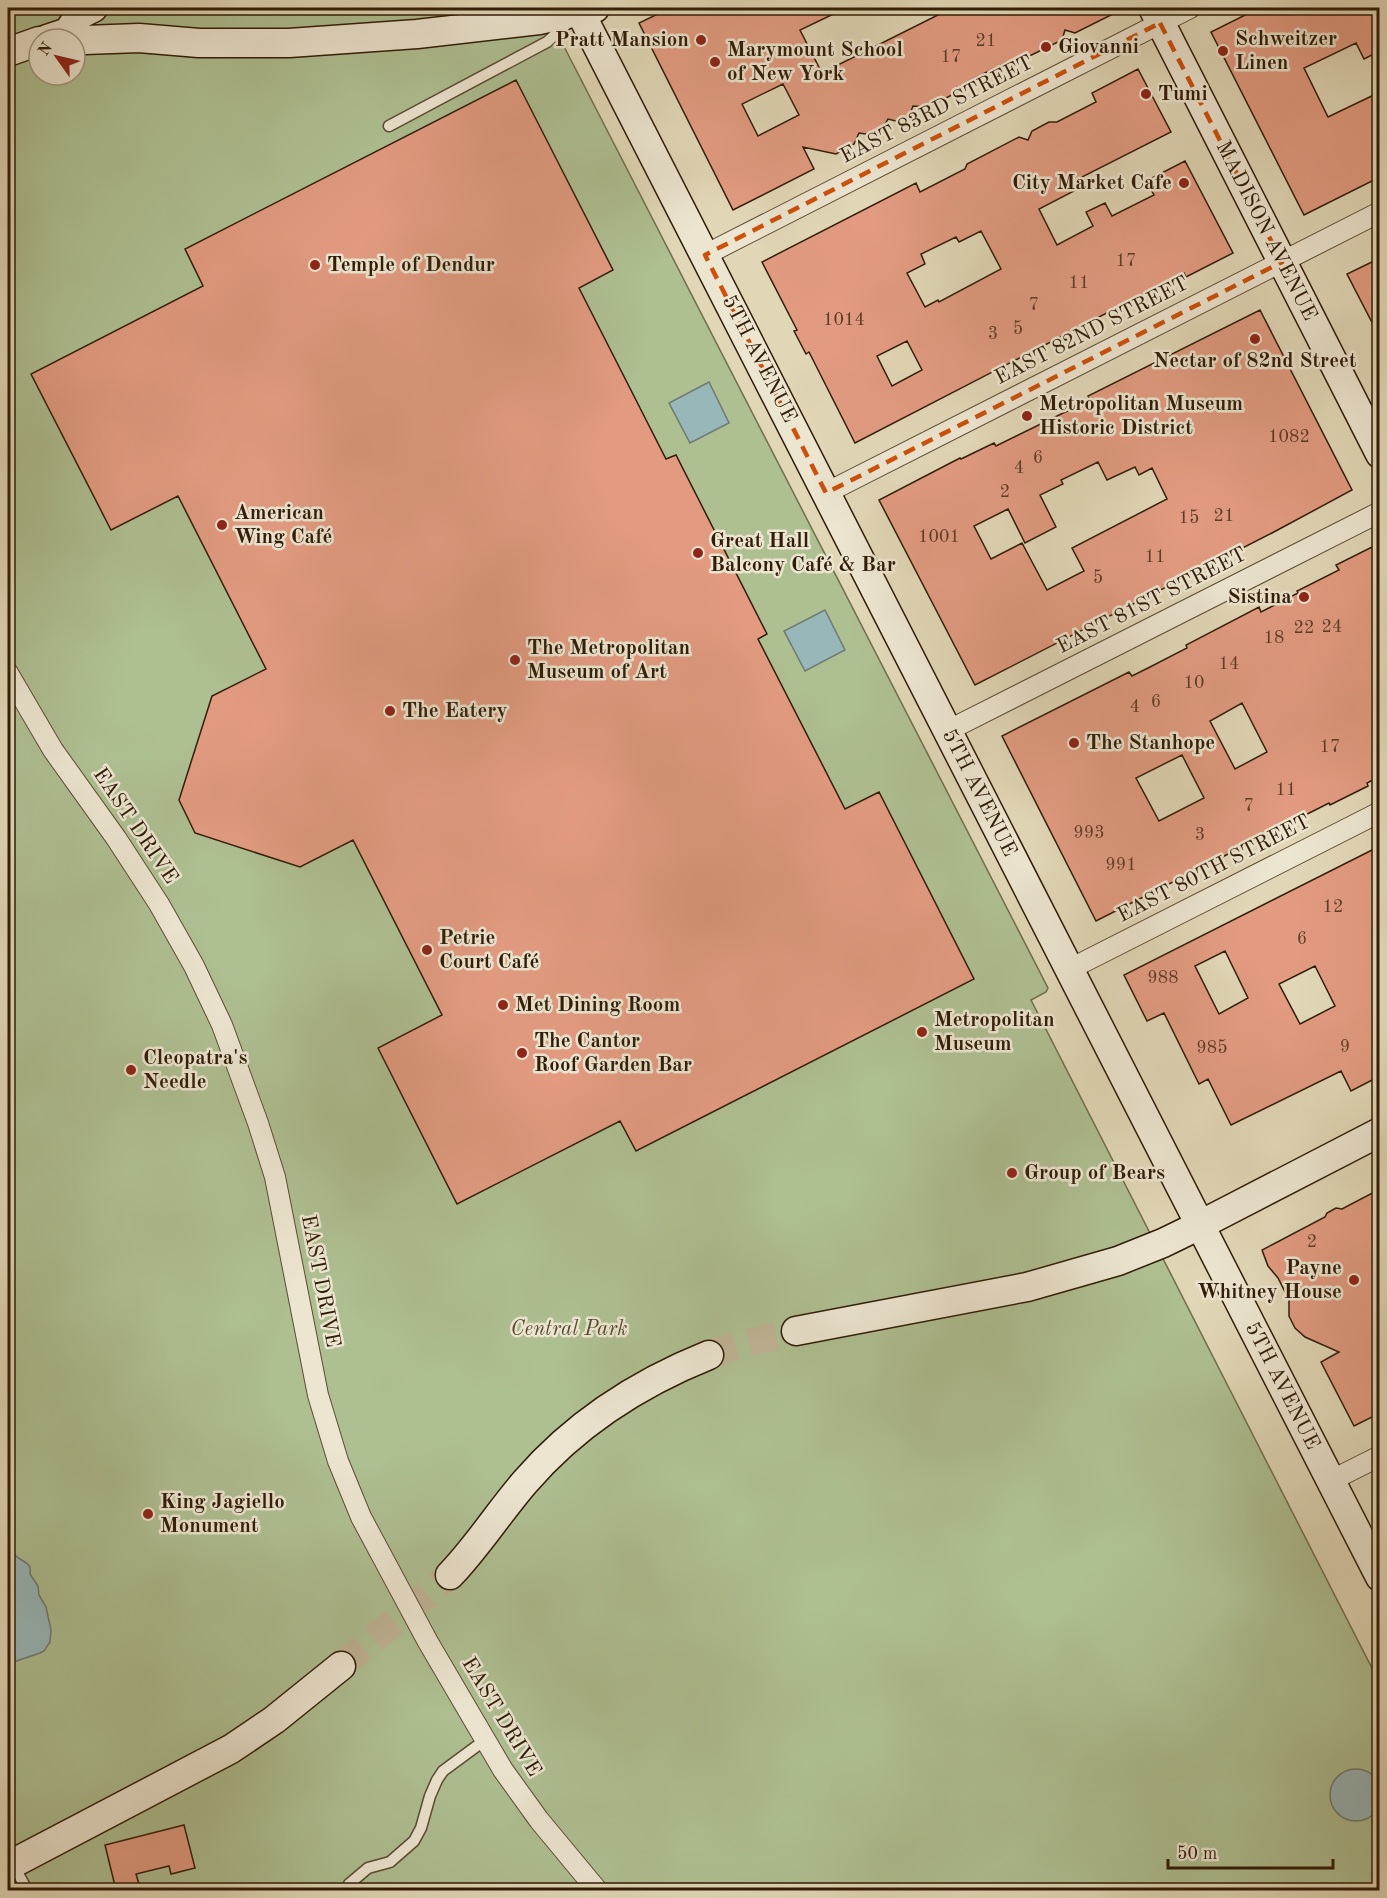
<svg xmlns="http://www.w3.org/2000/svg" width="1387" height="1898" viewBox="0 0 1387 1898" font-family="'Old Standard TT',serif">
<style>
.green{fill:#aebf92;stroke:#706e4c;stroke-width:1.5;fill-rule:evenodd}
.water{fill:#98b7b9;stroke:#6f7972;stroke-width:1.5}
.building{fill:#e29b81;stroke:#311c07;stroke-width:1.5;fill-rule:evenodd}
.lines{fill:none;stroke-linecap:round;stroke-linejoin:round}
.secondary-tunnel{stroke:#beb294;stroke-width:28;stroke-dasharray:28 14;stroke-linecap:butt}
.lane-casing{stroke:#5d4b33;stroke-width:13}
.street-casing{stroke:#5d4b33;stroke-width:22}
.secondary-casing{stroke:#311c07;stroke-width:31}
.lane{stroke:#ece5d0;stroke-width:10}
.street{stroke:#ece5d0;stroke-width:20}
.secondary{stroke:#ece5d0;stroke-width:28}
.marked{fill:none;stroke:#cd500b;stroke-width:4.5;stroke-dasharray:12 8;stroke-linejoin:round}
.poi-dot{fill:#8f2418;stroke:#ece5d0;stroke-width:2}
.labels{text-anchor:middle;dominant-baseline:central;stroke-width:5;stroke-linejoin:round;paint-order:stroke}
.number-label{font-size:18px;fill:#5d3c26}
.poi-label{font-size:21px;font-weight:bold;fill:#311c07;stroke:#ece5d0;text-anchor:start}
.street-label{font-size:21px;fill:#311c07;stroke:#ece5d0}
.park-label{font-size:21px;font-style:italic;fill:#564d31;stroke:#ece5d0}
</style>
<rect width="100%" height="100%" fill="#e1d7b7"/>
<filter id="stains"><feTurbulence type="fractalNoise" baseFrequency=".00333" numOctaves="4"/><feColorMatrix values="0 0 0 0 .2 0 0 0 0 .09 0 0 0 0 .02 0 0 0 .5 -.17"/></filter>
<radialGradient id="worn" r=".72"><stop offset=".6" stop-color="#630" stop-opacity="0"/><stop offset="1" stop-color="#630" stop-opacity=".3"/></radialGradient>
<path class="green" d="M8,8H508L520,35L555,29L1048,988L1046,992L1031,1000L1379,1682V1890H8ZM39,39H75V75H39Z"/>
<path class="water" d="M709,382L729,423L690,443L669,403Z
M825,610L845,650L805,671L784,631Z
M8,1524C15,1533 9,1544 14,1553C19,1563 33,1560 30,1574L38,1586L39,1595L46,1607L51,1630L50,1642L44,1651L40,1653L8,1664Z
M1330 1795a26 26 0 1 1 52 0a26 26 0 1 1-52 0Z"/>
<path class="building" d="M670,8H846L800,30L822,73L944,12L945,8H1125L1075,33L1065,30L1062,40L1009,66L1007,62L975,78L956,88L958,92L928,107L913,106L909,117L900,122L888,119L881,131L873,135L859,133L854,144L836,154L803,147L814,169L733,210L639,23ZM783,84L799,115L758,136L742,104Z
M1259,8H1380V51L1364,59L1356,43L1304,68L1328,117L1380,92V177L1304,215L1211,32Z
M1138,69L1171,132L1070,183L1074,191L1039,209L1057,245L1093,226L1086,212L1105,203L1112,216L1154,195L1146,181L1185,161L1233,253L1186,277L1184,273L855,443L809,352L806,354L794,331L797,330L762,262L916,183L920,192L965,169L967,164L1019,137L1028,140L1032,131L1049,122H1057L1096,102L1092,93ZM981,231L1001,269L939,302L938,300L925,307L907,273L925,264L921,254L956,237L959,242ZM907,341L922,370L892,386L877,356Z
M516,80L613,270L579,288L638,404L666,459L676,455L767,634L758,639L845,809L879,792L974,979L636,1151L620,1121L457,1204L378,1048L442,1015L353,840L300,867L195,833L179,800L212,696L266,669L178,496L111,530L31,374L203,286L185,249Z
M1380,258V338L1347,274Z
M1260,310L1352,490L1272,533L975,685L879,500L960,458L961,459L994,443L996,446L1053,418L1090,400L1088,396ZM1098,462L1107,480L1135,467L1139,475L1152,468L1167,499L1072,548L1084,571L1047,590L1022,543L991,559L974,526L1008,509L1025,543L1056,527L1040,495L1063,484L1061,480Z
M1380,543V776L1367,783L1368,786L1330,805L1329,803L1096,921L1002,736L1129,672L1132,676L1150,667L1187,648L1186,645L1259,607L1261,612L1298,593L1297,591L1339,570L1336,565ZM1242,703L1267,752L1235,769L1210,721ZM1182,755L1204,798L1159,821L1136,778Z
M1380,846V1076L1351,1091L1341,1071L1231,1125L1208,1079L1199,1084L1164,1013L1147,1021L1124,975ZM1225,951L1248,998L1219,1014L1195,966ZM1315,966L1335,1006L1300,1024L1279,984Z
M1380,1189V1413L1354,1426L1321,1362L1339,1352L1305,1337L1295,1328L1289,1316V1300L1278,1278L1268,1266L1262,1250L1325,1217L1327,1213L1336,1208L1342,1209Z
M184,1825L195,1868L171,1874L169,1866L136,1874L139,1884L116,1890L105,1845Z"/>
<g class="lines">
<path class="secondary-tunnel" d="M709,1355L739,1345L796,1331
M341,1666L450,1575"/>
<g class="lane-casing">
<path id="lane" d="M389,126L547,42L570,21
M13,1864L27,1890
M347,1890L349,1884L368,1868L390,1862L414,1841L421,1828L430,1796L437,1780L443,1771L485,1740"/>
</g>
<g class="street-casing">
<path id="street" d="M705,255L1190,8
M826,493L1380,212
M8,673L53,750L116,838L159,904L194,966L222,1025L258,1123L275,1177L318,1395L338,1461L361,1517L428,1642L503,1770L539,1820L597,1890
M947,731L1380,512
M1070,969L1380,812
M1330,1481L1380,1456"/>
</g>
<g class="secondary-casing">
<path id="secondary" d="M578,8L1380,1577
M1153,8L1380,454
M68,32L85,40L139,38L199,43H289L417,34L539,20L595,8
M47,39L68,32L79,15L93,8
M8,52L39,41
M796,1331L1027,1287L1118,1261L1163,1243L1200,1225L1380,1132
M450,1575C478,1546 499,1512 525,1482C575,1424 639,1383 709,1355
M8,1866L231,1749L274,1720L341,1666"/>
</g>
<use href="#lane" class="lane"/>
<use href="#street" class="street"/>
<use href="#secondary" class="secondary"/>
</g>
<path class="marked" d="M1160,23L1282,262L826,493L705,255Z"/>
<g class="poi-dot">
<circle cx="701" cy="40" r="6"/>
<circle cx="1046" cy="47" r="6"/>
<circle cx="1223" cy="51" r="6"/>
<circle cx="715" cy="62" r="6"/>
<circle cx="1146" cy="94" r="6"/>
<circle cx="1184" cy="183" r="6"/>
<circle cx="315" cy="265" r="6"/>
<circle cx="1255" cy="339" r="6"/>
<circle cx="1027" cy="416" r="6"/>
<circle cx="222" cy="525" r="6"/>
<circle cx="698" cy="553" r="6"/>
<circle cx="1304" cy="597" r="6"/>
<circle cx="515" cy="660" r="6"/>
<circle cx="390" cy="711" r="6"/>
<circle cx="1074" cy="743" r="6"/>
<circle cx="427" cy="950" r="6"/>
<circle cx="503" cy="1005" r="6"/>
<circle cx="922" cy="1032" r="6"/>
<circle cx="522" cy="1053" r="6"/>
<circle cx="131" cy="1070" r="6"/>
<circle cx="1012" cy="1173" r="6"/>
<circle cx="1354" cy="1280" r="6"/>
<circle cx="148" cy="1514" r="6"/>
</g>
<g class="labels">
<g class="number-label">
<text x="986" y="41">21</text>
<text x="951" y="57">17</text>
<text x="1126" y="261">17</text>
<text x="1079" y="283">11</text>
<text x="1034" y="305">7</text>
<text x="844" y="320">1014</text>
<text x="1018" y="329">5</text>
<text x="993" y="334">3</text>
<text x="1289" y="437">1082</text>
<text x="1038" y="458">6</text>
<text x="1019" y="468">4</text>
<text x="1005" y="492">2</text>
<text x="1224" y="516">21</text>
<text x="1189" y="518">15</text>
<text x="939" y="537">1001</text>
<text x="1155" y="557">11</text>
<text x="1098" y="578">5</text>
<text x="1332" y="627">24</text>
<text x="1304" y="628">22</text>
<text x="1274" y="638">18</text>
<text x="1229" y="664">14</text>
<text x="1194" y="683">10</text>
<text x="1156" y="702">6</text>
<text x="1135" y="707">4</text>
<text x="1330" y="747">17</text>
<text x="1286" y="790">11</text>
<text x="1249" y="806">7</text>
<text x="1089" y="833">993</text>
<text x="1200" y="835">3</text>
<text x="1121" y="865">991</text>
<text x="1333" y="907">12</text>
<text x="1302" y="939">6</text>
<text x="1163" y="978">988</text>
<text x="1345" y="1047">9</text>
<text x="1212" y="1048">985</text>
<text x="1312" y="1242">2</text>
</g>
<g class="poi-label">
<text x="1235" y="39">Schweitzer<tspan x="1235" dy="24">Linen</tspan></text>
<text x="689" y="40" text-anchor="end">Pratt Mansion</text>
<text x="1058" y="47">Giovanni</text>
<text x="727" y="50">Marymount School<tspan x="727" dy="24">of New York</tspan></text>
<text x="1158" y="94">Tumi</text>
<text x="1172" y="183" text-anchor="end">City Market Cafe</text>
<text x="327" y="265">Temple of Dendur</text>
<text x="1255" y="361" text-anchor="middle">Nectar of 82nd Street</text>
<text x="1039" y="404">Metropolitan Museum<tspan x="1039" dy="24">Historic District</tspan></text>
<text x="234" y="513">American<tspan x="234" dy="24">Wing Café</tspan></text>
<text x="710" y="541">Great Hall<tspan x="710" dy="24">Balcony Café &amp; Bar</tspan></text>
<text x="1292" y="597" text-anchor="end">Sistina</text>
<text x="527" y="648">The Metropolitan<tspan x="527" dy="24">Museum of Art</tspan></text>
<text x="402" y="711">The Eatery</text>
<text x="1086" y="743">The Stanhope</text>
<text x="439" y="938">Petrie<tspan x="439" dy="24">Court Café</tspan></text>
<text x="515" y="1005">Met Dining Room</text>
<text x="934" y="1020">Metropolitan<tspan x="934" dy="24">Museum</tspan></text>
<text x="534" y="1041">The Cantor<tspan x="534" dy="24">Roof Garden Bar</tspan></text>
<text x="143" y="1058">Cleopatra's<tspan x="143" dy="24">Needle</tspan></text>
<text x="1024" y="1173">Group of Bears</text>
<text x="1342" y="1268" text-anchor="end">Payne<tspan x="1342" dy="24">Whitney House</tspan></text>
<text x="160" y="1502">King Jagiello<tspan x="160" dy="24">Monument</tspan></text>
</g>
<g class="street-label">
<text transform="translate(937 110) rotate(-27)">EAST 83RD STREET</text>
<text transform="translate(1266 231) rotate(63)">MADISON AVENUE</text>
<text transform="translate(1092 331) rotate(-27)">EAST 82ND STREET</text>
<text transform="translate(759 359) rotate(63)">5TH AVENUE</text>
<text transform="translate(1152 601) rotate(-27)">EAST 81ST STREET</text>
<text transform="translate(979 793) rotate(63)">5TH AVENUE</text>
<text transform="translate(135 826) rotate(56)">EAST DRIVE</text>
<text transform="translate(1214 869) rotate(-27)">EAST 80TH STREET</text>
<text transform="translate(320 1281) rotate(79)">EAST DRIVE</text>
<text transform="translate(1282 1386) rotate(63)">5TH AVENUE</text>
<text transform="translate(501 1717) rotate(59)">EAST DRIVE</text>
</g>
<g class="park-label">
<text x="569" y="1329">Central Park</text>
</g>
</g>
<rect width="1387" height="1898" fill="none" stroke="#e1d7b7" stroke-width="30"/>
<rect x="9" y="9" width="1369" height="1880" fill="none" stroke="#311c07" stroke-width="3"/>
<rect x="15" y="15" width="1357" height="1868" fill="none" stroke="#311c07" stroke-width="1.5"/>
<g transform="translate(57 57) rotate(304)"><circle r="28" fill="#ece5d0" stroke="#a19580" stroke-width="1.5"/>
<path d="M0-4.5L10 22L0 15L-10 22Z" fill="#8f2418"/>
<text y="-9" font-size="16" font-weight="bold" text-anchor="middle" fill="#311c07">N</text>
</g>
<path d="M1168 1859v9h165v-9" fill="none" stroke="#311c07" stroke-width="3"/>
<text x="1177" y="1859" font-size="18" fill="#311c07" stroke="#ece5d0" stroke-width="4.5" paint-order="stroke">50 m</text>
<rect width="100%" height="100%" filter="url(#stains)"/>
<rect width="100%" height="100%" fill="url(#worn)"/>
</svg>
